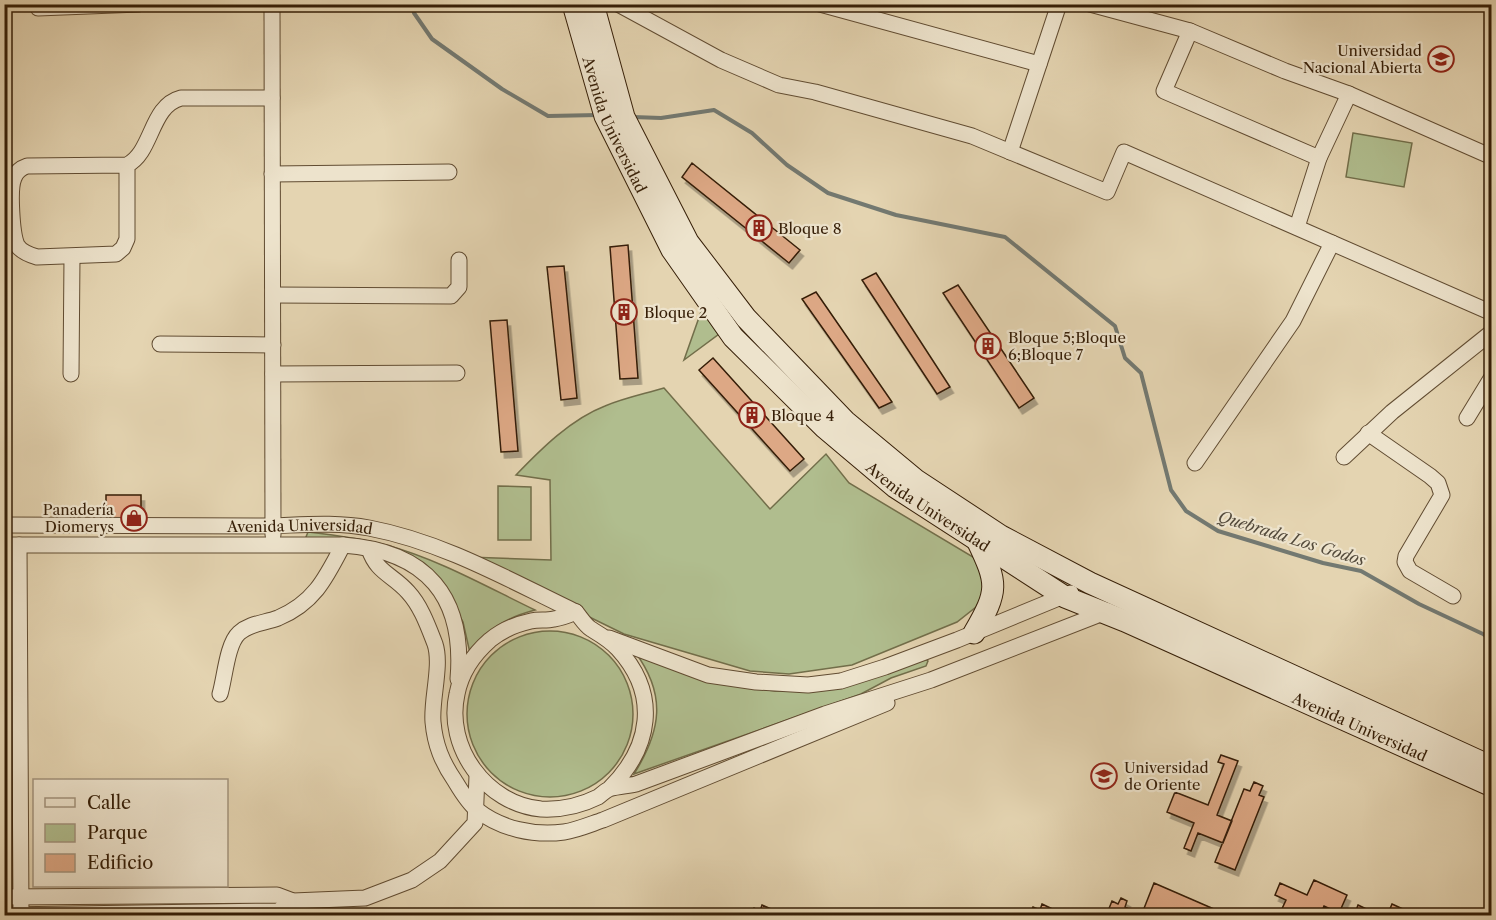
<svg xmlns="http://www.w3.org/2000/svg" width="1496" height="920" viewBox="0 0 1496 920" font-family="'Libre Caslon Text',serif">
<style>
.green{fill:#b0bd8e;stroke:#726e4a;stroke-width:1.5}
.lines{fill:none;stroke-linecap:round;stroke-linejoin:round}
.stream{stroke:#737971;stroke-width:4}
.building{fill:#dda885;stroke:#351e07;stroke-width:1.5;filter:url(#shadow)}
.street-casing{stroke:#614c32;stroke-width:17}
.secondary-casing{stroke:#351e07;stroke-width:23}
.street{stroke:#ede3cc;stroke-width:15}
.secondary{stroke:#ede3cc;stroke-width:21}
.labels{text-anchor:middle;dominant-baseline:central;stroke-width:4.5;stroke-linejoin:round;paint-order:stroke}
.poi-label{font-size:15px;fill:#351e07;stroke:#ede3cc;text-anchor:start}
.street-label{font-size:15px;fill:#351e07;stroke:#ede3cc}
.water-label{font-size:16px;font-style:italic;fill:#544b3c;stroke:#ede3cc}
</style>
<defs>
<filter id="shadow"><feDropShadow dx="3.5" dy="6" stdDeviation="0" flood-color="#0004"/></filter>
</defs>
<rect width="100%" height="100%" fill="#e4d4b1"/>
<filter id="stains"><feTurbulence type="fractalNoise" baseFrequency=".00333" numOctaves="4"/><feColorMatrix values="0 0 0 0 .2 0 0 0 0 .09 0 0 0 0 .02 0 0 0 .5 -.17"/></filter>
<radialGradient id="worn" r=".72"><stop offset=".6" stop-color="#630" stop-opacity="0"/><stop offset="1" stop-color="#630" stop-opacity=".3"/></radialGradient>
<path class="green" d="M1353,133L1412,143L1404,187L1346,177Z
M702,309L719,334L684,360Z
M664,388L770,509L826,454L849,483L978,560L987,589L976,607L957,622L852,665L789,674L750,671L624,634L467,557L551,560L550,480L516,475C541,449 571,419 605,406C624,398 644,394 664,388Z
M498,486L531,487V540H498Z
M308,532C334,535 360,538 386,545C438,559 487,587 535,610C505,618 489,628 470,653L463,622L453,604L416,568L309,539L306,537Z
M467 714a83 83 0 1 1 166 0a83 83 0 1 1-166 0Z
M635,652L728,685L775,691L813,690L924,658L928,661L926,666L891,678L861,694L634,774C661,731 667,695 635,652Z"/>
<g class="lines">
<path class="stream" d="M412,4L414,13L432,39L502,89L548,116L598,115
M633,117L661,118L714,110L752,133L787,165L828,193L896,215L1005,237L1115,326L1125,358L1141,373L1171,490L1186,511L1218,531L1323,563L1361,571L1419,604L1483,634L1492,641"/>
</g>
<path class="building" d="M692,163L800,250L789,263L682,177Z
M628,245L638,378L620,379L610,247Z
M564,266L577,398L561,400L547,267Z
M876,273L950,387L937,394L862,280Z
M958,285L1034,398L1019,408L943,293Z
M816,292L892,402L879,408L802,299Z
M507,320L518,451L501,452L490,321Z
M713,358L804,459L790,471L699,370Z
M106,495H141V525H106Z
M4,576H10L11,614H4Z
M1221,755L1238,761L1217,815L1232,821L1223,843L1198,833L1191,851L1184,848L1194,823L1167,812L1175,792L1208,805L1224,764L1218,762Z
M1254,782L1263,786L1259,795L1264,797L1235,870L1215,862L1244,789L1250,791Z
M1314,880L1347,895L1339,913L1324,906L1320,916H1285L1280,913L1286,900L1275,895L1280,883L1307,895Z
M1154,883L1230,916H1141Z
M1121,898L1127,901L1125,907L1131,910L1128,916H1106L1112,901L1118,904Z
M1042,904L1067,916L1030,914L1033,907L1040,910Z
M1392,904L1418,916H1387Z
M762,905L787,916L751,914L754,908L760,911Z
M1358,905L1381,916H1354Z"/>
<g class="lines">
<g class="street-casing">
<g id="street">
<path d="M272,4L273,535"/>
<path d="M618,4L721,60L779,85L815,92L972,136L1107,192L1124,152L1492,313"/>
<path d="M820,4L1039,64"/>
<path d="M1090,4L1190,31L1285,71L1349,94L1492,157"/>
<path d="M38,8L139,4"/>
<path d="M1190,31L1164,91L1319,158"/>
<path d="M1010,152L1059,4"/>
<path d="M127,165V239L123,248L116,254L37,257C30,255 21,252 17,245C12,234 9,189 14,178C16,172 21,168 27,166L127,165C153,152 150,106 181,98H272"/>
<path d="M272,174L449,172"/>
<path d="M1297,227L1319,158L1349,94"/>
<path d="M273,295L451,296L459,287V260"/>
<path d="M160,344L273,345"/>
<path d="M71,374L72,257"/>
<path d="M273,374L457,373"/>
<path d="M1467,418L1492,377"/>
<path d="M1368,433L1430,476L1438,483L1442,495L1406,556L1405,562L1410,571L1453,596"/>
<path d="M1344,457L1392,412L1492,332"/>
<path d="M1195,463L1293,321L1332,243"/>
<path id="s1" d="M4,525C88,526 172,526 256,526C294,526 331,521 369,528C443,542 509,580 576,612"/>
<path d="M4,545H343C427,551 465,597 458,679"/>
<path d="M19,545L21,915"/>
<path d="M369,549C377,573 392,574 408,592C421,606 428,626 435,644C442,665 431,700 433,722C435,745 442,762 455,781C461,791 468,803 477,810C501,829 534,836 564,832C577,830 591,824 603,820L887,703"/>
<path d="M609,638L708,675L756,682L808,685L841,681L885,667L957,640L1071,593"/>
<path d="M220,694C225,677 227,644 239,633C250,623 265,623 278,618C314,603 326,578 343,545"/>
<path d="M609,789C651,748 660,695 618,649C610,640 601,635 591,629C585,625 581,618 576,612C569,615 561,618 554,619C546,621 539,619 531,621C517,624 501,631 490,640C474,654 461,673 457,694C445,747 486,804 541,809C561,810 580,806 598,797C602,794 605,791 609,789C618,786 628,786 636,784L825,714L931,680L1108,611"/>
<path d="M4,897L277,895L293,901L365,898L412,880L440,861L475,823L477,776"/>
<path d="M4,915L278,911L293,901"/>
</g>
</g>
<g class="secondary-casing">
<g id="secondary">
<path id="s2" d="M573,4L605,116L672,250L733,337L825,428L895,487L1065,597L1125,621L1492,786"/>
<path d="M593,4L624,117L688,242L746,318L845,421L916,480L1001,536L1090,583L1492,767"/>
<path d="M974,633C999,590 998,584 977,540"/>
</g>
</g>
<use href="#street" class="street"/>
<use href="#secondary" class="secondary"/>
</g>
<defs>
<g id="university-ring" transform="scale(1.35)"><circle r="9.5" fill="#ede3cc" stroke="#8f2418" stroke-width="1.5"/><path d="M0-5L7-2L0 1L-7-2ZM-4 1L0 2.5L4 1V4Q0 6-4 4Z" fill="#8f2418"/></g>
<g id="building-ring" transform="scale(1.35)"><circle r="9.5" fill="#ede3cc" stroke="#8f2418" stroke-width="1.5"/><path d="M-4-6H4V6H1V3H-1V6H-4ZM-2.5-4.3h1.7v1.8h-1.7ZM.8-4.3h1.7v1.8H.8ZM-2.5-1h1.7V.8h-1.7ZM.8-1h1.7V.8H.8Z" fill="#8f2418"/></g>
<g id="shop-ring" transform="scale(1.35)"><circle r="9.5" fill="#ede3cc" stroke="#8f2418" stroke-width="1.5"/><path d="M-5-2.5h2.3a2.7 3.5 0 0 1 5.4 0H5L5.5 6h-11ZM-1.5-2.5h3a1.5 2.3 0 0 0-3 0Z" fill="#8f2418"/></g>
</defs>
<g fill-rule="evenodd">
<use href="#university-ring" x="1441" y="59"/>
<use href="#building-ring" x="759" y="228"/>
<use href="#building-ring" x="624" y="312"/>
<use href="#building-ring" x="988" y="346"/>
<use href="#building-ring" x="752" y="415"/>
<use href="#shop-ring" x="134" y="518"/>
<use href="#university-ring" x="1104" y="776"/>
</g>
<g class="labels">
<g class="poi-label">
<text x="1422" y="50" text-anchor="end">Universidad<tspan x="1422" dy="17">Nacional Abierta</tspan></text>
<text x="778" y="228">Bloque 8</text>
<text x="644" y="312">Bloque 2</text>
<text x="1008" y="337">Bloque 5;Bloque<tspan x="1008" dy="17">6;Bloque 7</tspan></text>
<text x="771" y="415">Bloque 4</text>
<text x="114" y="509" text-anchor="end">Panadería<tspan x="114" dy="17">Diomerys</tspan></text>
<text x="1124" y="767">Universidad<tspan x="1124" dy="17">de Oriente</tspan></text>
</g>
<g class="street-label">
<text stroke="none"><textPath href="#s2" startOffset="128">Avenida Universidad</textPath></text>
<text stroke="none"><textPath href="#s2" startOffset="632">Avenida Universidad</textPath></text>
<text stroke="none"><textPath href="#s1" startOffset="296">Avenida Universidad</textPath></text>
<text stroke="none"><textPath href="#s2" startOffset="1118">Avenida Universidad</textPath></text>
</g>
<g class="water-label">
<text transform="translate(1292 538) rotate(17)">Quebrada Los Godos</text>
</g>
</g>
<rect width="1496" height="920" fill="none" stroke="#e4d4b1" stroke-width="24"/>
<rect x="6" y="6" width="1484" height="908" fill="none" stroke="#351e07" stroke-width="3"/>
<rect x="12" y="12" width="1472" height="896" fill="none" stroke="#351e07" stroke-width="1.5"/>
<rect x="33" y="779" width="195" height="108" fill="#ede3cc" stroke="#a3947d" stroke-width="1.5"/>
<rect x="45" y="798" width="30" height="9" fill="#ede3cc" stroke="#a3947d" stroke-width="1.5"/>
<text x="87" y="809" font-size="18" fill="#351e07">Calle</text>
<rect x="45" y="824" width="30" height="18" fill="#b0bd8e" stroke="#a3947d" stroke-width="1.5"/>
<text x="87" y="839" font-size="18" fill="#351e07">Parque</text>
<rect x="45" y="854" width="30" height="18" fill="#dda885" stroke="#a3947d" stroke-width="1.5"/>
<text x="87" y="869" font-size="18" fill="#351e07">Edificio</text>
<rect width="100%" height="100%" filter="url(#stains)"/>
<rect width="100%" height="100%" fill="url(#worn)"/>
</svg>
